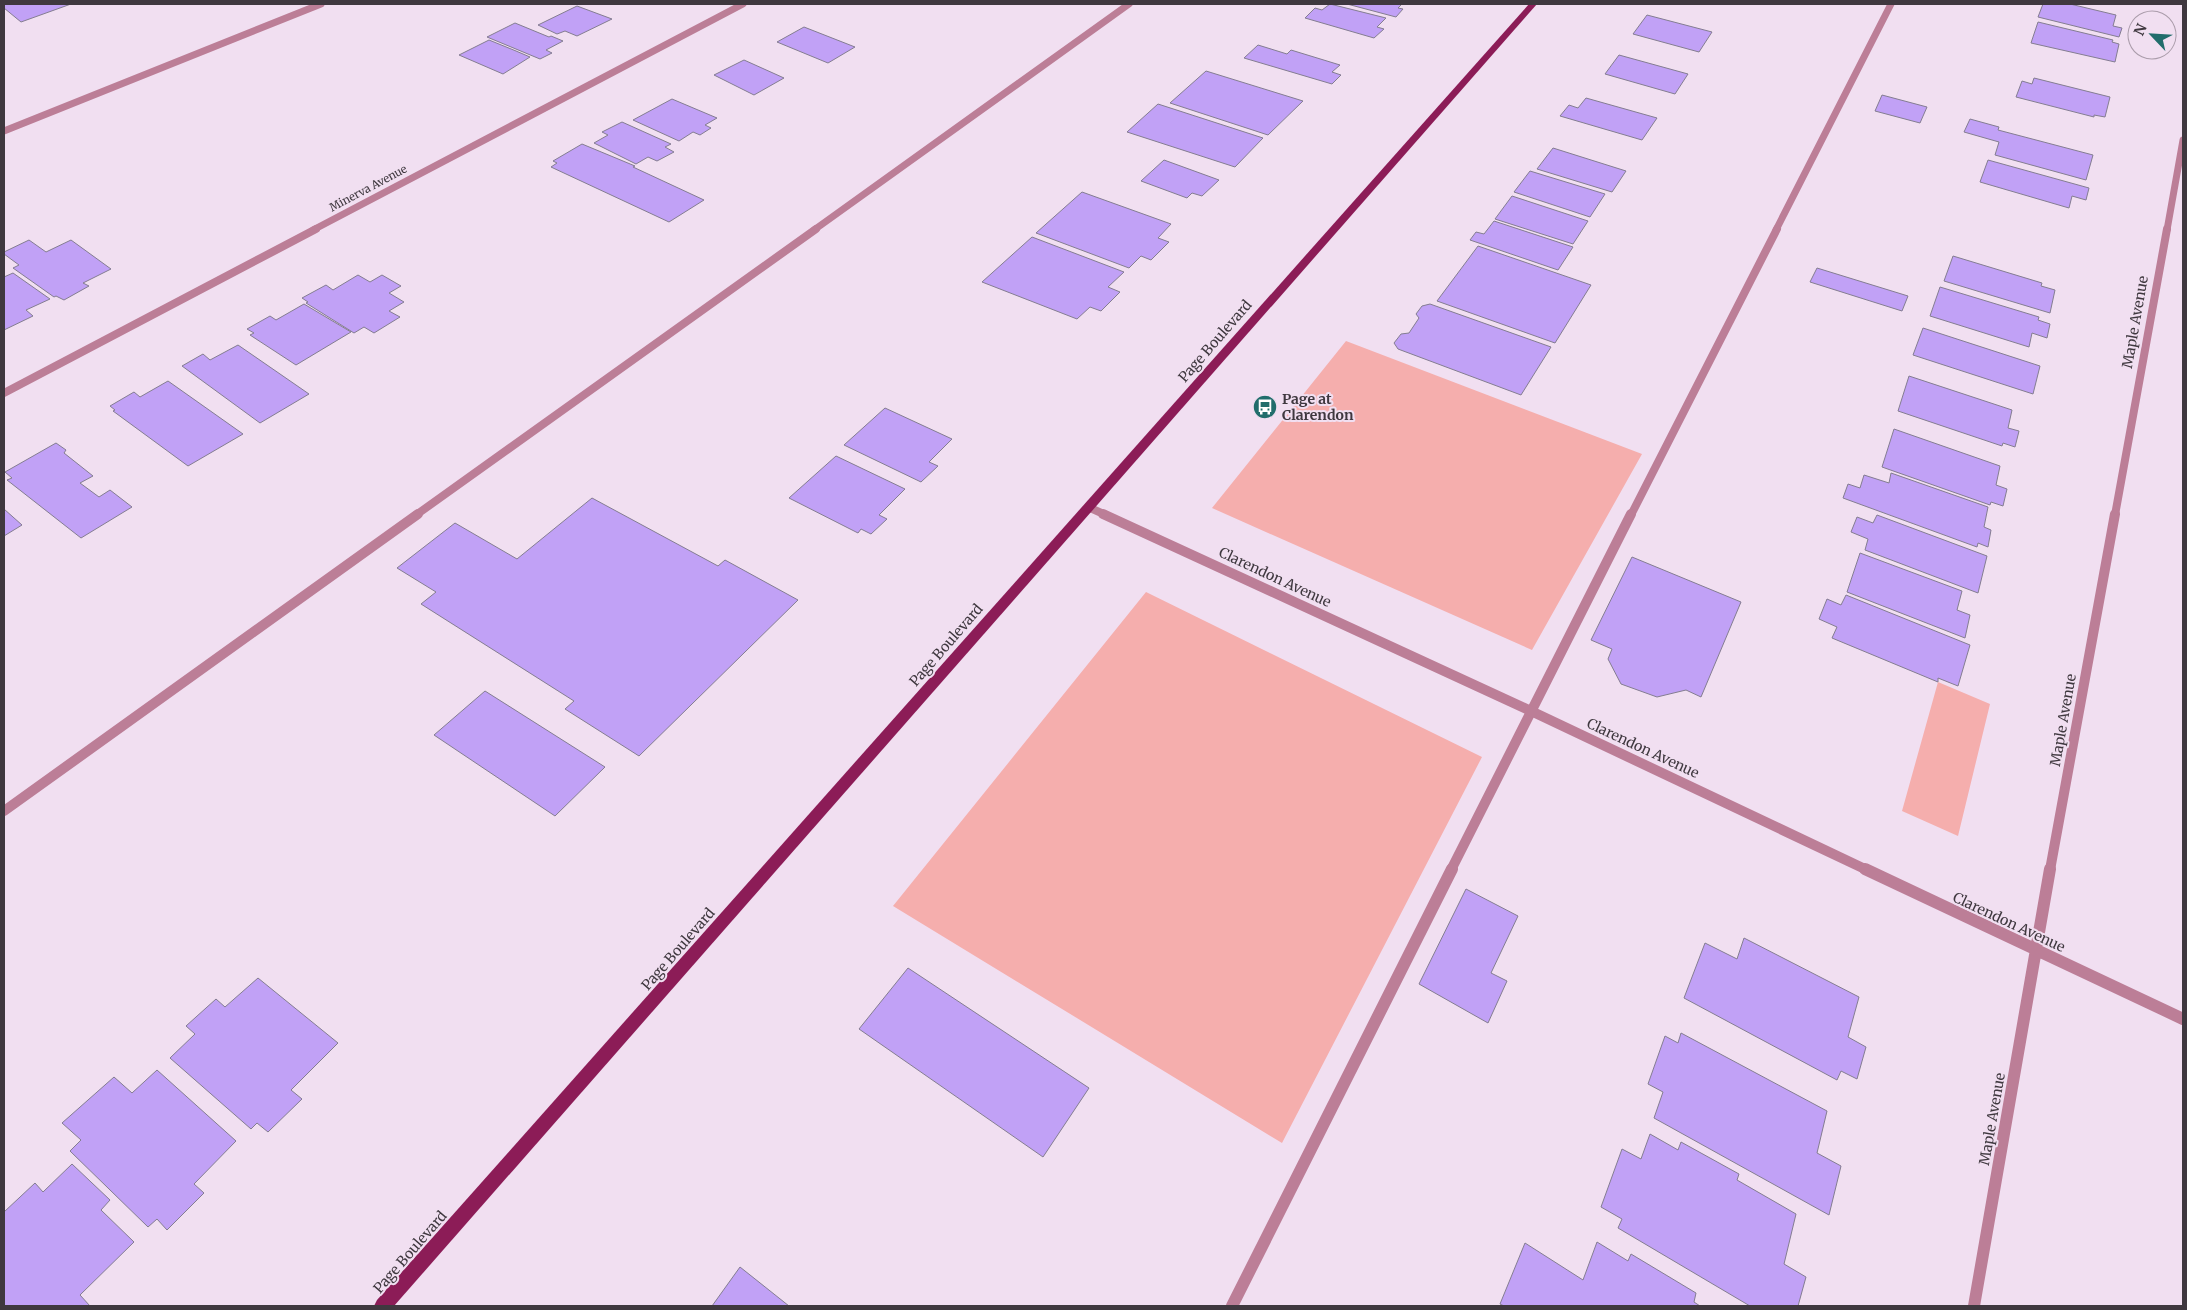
<svg xmlns="http://www.w3.org/2000/svg" width="2187" height="1310" viewBox="0 0 2187 1310" font-family="Merriweather,serif">
<style>
.green{fill:#f5aead}
.building{fill:#c1a1f6;stroke:#847d91}
.lines{fill:none;stroke-linecap:round;stroke-linejoin:round}
.service-far3{stroke:#bc7e97;stroke-width:7}
.service-far2{stroke:#bc7e97;stroke-width:8}
.service-far1{stroke:#bc7e97;stroke-width:10}
.service{stroke:#bc7e97;stroke-width:12}
.minor-far3{stroke:#bc7e97;stroke-width:7}
.minor-far2{stroke:#bc7e97;stroke-width:8}
.minor-far1{stroke:#bc7e97;stroke-width:10}
.minor{stroke:#bc7e97;stroke-width:12}
.primary{fill:#8c1c57;fill-rule:evenodd}
.labels{text-anchor:middle;dominant-baseline:central;stroke-width:4;stroke-linejoin:round;paint-order:stroke}
.far-street-label{font-size:11px;fill:#3f383f;stroke:#f1dff1}
.street-label{font-size:14px;fill:#3f383f;stroke:#f1dff1}
.poi-label{font-size:14px;font-weight:bold;fill:#3f383f;stroke:#f1dff1;text-anchor:start}
</style>
<rect width="100%" height="100%" fill="#f1dff1"/>
<path class="green" d="M1346,341L1642,454L1532,650L1212,508Z
M1146,592L1482,757L1282,1143L893,906Z
M1938,682L1990,704L1958,836L1902,811Z"/>
<path class="building" d="M4,4H71L21,22L4,8Z
M1330,4L1386,18L1377,27L1384,29L1374,38L1305,18L1315,8L1322,10Z
M1347,4H1402L1398,8L1403,9L1396,17Z
M2043,4H2070L2116,15L2113,26L2122,28L2119,37L2038,17Z
M577,6L612,19L577,36L565,31L557,34L538,25Z
M1647,15L1712,32L1699,52L1633,34Z
M2038,22L2113,40L2112,42L2119,44L2115,62L2031,43Z
M515,23L549,37L551,36L563,41L546,50L552,53L540,59L487,37Z
M804,27L855,47L828,63L777,42Z
M489,40L516,51L530,57L503,74L459,55Z
M1258,45L1287,54L1291,50L1340,65L1332,72L1341,75L1332,84L1244,58Z
M1619,55L1688,74L1675,94L1605,74Z
M744,60L784,78L754,95L714,75Z
M1206,71L1303,101L1268,135L1170,103Z
M2034,78L2110,97L2105,117L2094,115V117L2016,97L2022,81L2032,84Z
M1882,95L1927,107L1920,123L1875,111Z
M1586,98L1657,118L1642,140L1560,116L1569,105L1578,108Z
M672,99L717,118L705,125L711,128L700,135L693,132L679,141L633,120Z
M1158,104L1263,138L1235,167L1127,132Z
M1970,119L1999,127L1998,130L2093,155L2086,180L1995,155L1999,142L1964,132Z
M622,122L671,144L665,147L674,152L657,161L648,157L636,164L594,143L608,135L602,132Z
M582,144L635,166L633,167L704,200L669,222L551,167L557,163L553,161Z
M1553,148L1626,171L1612,192L1537,169Z
M1164,160L1219,180L1202,196L1192,193L1187,198L1141,181Z
M1988,160L2089,188L2086,200L2072,196L2069,208L1980,182Z
M1530,171L1605,194L1590,217L1514,192Z
M1082,192L1171,224L1158,238L1169,242L1151,260L1141,256L1129,268L1036,233Z
M1512,196L1588,221L1573,244L1495,219Z
M1494,221L1573,247L1558,270L1470,240L1476,232L1484,234Z
M1032,237L1124,272L1108,287L1120,292L1101,311L1090,307L1077,319L982,282Z
M29,240L46,252L71,240L111,269L83,283L89,286L64,300L56,296L54,297L13,268L19,265L4,254V252Z
M1478,246L1591,285L1555,343L1437,301Z
M1953,256L2042,283L2041,286L2055,290L2050,313L1944,281Z
M1817,268L1908,296L1902,311L1810,282Z
M13,273L50,299L26,310L33,316L4,330V277Z
M358,275L370,282L382,275L401,286L389,293L404,302L389,311L400,317L374,333L364,327L354,333L306,303L308,302L302,298L326,285L333,290Z
M1940,287L2039,317L2038,320L2050,324L2047,338L2032,333L2029,347L1930,316Z
M304,304L351,332L296,365L250,335L254,333L247,329L270,316L276,320Z
M1430,304L1551,347L1521,395L1398,349L1394,343L1401,334L1409,333L1419,318L1416,314L1422,306Z
M1923,328L2040,366L2033,394L1913,355Z
M238,345L309,394L260,423L182,366L203,354L210,360Z
M1909,376L2012,410L2008,428L2019,431L2015,447L2003,443L2002,446L1898,411Z
M168,381L243,434L188,466L113,411L115,410L110,406L134,392L140,397Z
M885,408L952,439L929,462L938,466L921,482L844,445Z
M1894,429L2000,466L1996,485L2007,489L2003,506L1991,502L1990,505L1882,467Z
M56,443L66,450L64,453L93,476L80,483L99,497L110,490L132,507L81,538L7,480L12,478L5,472Z
M836,456L905,489L879,515L887,519L871,534L861,529L858,533L789,498Z
M1891,473L1988,507L1984,527L1991,530L1988,547L1978,543L1977,547L1843,498L1848,484L1860,488L1864,475L1889,483Z
M592,498L718,566L725,560L798,600L639,756L565,709L574,701L421,604L436,592L397,568L455,523L517,559Z
M4,509L22,525L4,536Z
M1877,515L1987,556L1978,593L1865,550L1868,539L1851,532L1857,517L1873,523Z
M1860,553L1962,591L1957,610L1970,615L1965,638L1847,592Z
M1632,557L1741,602L1701,697L1686,690L1657,697L1621,684L1608,659L1612,649L1591,640Z
M1846,595L1970,645L1958,686L1938,678V682L1832,638L1837,627L1819,619L1827,599L1841,605Z
M485,691L605,767L555,816L434,735Z
M1466,889L1518,916L1491,973L1507,981L1488,1023L1419,984Z
M1744,938L1859,997L1848,1037L1866,1047L1857,1079L1841,1071L1837,1080L1684,998L1705,943L1737,959Z
M908,968L1089,1088L1043,1157L859,1029Z
M258,978L338,1043L291,1090L302,1099L268,1132L257,1123L251,1129L170,1058L195,1034L186,1026L216,999L225,1007Z
M1681,1033L1827,1111L1817,1153L1841,1166L1829,1215L1654,1118L1663,1092L1648,1084L1665,1036L1678,1043Z
M157,1070L236,1141L194,1184L204,1193L167,1230L157,1219L148,1227L70,1151L81,1140L62,1123L114,1077L132,1093Z
M1650,1134L1678,1150L1681,1142L1739,1174L1737,1180L1796,1214L1784,1264L1806,1277L1798,1306H1750L1618,1228L1622,1219L1601,1207L1622,1149L1641,1159Z
M72,1164L110,1200L101,1210L134,1242L80,1295L90,1306H4V1212L35,1183L43,1192Z
M1597,1242L1628,1261L1631,1254L1696,1293L1694,1302L1700,1306H1504L1500,1304L1525,1243L1583,1280Z
M740,1267L789,1306H712Z"/>
<g class="lines">
<path class="service-far3" d="M4,131L321,4
M814,230L1129,4
M1776,230L1891,4"/>
<path class="service-far2" d="M416,515L816,229
M1631,515L1777,229"/>
<path class="service-far1" d="M4,811L418,514
M1451,870L1631,514"/>
<path class="service" d="M1232,1306L1452,869"/>
<path class="minor-far3" d="M313,230L743,4
M2167,230L2183,140"/>
<path class="minor-far2" d="M4,393L316,229
M1088,507L1106,515
M2115,515L2167,229"/>
<path class="minor-far1" d="M1103,514L1531,711L1867,870
M2050,870L2115,514"/>
<path class="minor" d="M1865,869L2183,1019
M1974,1306L2050,869"/>
<path class="primary" d="M1529,4H1537L394,1306H374L377,1300Z"/>
</g>
<defs>
<g id="bus-disc" transform="scale(1.25)"><circle r="9.5" fill="#216d6c" stroke="#f1dff1"/><path d="M-5-6H5V4H4V6H2V4H-2V6H-4V4H-5ZM-3.5-4V0h7V-4ZM-3.5 1.2v1.5H-2V1.2ZM2 1.2v1.5H3.5V1.2Z" fill="#fff"/></g>
</defs>
<g fill-rule="evenodd">
<use href="#bus-disc" x="1265" y="407"/>
</g>
<g class="labels">
<g class="far-street-label">
<text transform="translate(368 188) rotate(-28)">Minerva Avenue</text>
</g>
<g class="street-label">
<text transform="translate(2135 322) rotate(-80)">Maple Avenue</text>
<text transform="translate(1215 341) rotate(-49)">Page Boulevard</text>
<text transform="translate(1275 577) rotate(25)">Clarendon Avenue</text>
<text transform="translate(946 645) rotate(-49)">Page Boulevard</text>
<text transform="translate(2063 720) rotate(-80)">Maple Avenue</text>
<text transform="translate(1643 748) rotate(25)">Clarendon Avenue</text>
<text transform="translate(2009 922) rotate(25)">Clarendon Avenue</text>
<text transform="translate(678 949) rotate(-49)">Page Boulevard</text>
<text transform="translate(1992 1119) rotate(-80)">Maple Avenue</text>
<text transform="translate(410 1252) rotate(-49)">Page Boulevard</text>
</g>
<g class="poi-label">
<text x="1282" y="399">Page at<tspan x="1282" dy="16">Clarendon</tspan></text>
</g>
</g>
<rect width="2187" height="1310" fill="none" stroke="#3f383f" stroke-width="10"/>
<g transform="translate(2152 35) rotate(295)"><circle r="24" fill="#f1dff1" stroke="#aa9caa"/>
<path d="M0-4L9 19L0 12L-9 19Z" fill="#216d6c"/>
<text y="-8" font-size="14" font-weight="bold" text-anchor="middle" fill="#3f383f">N</text>
</g>
</svg>
